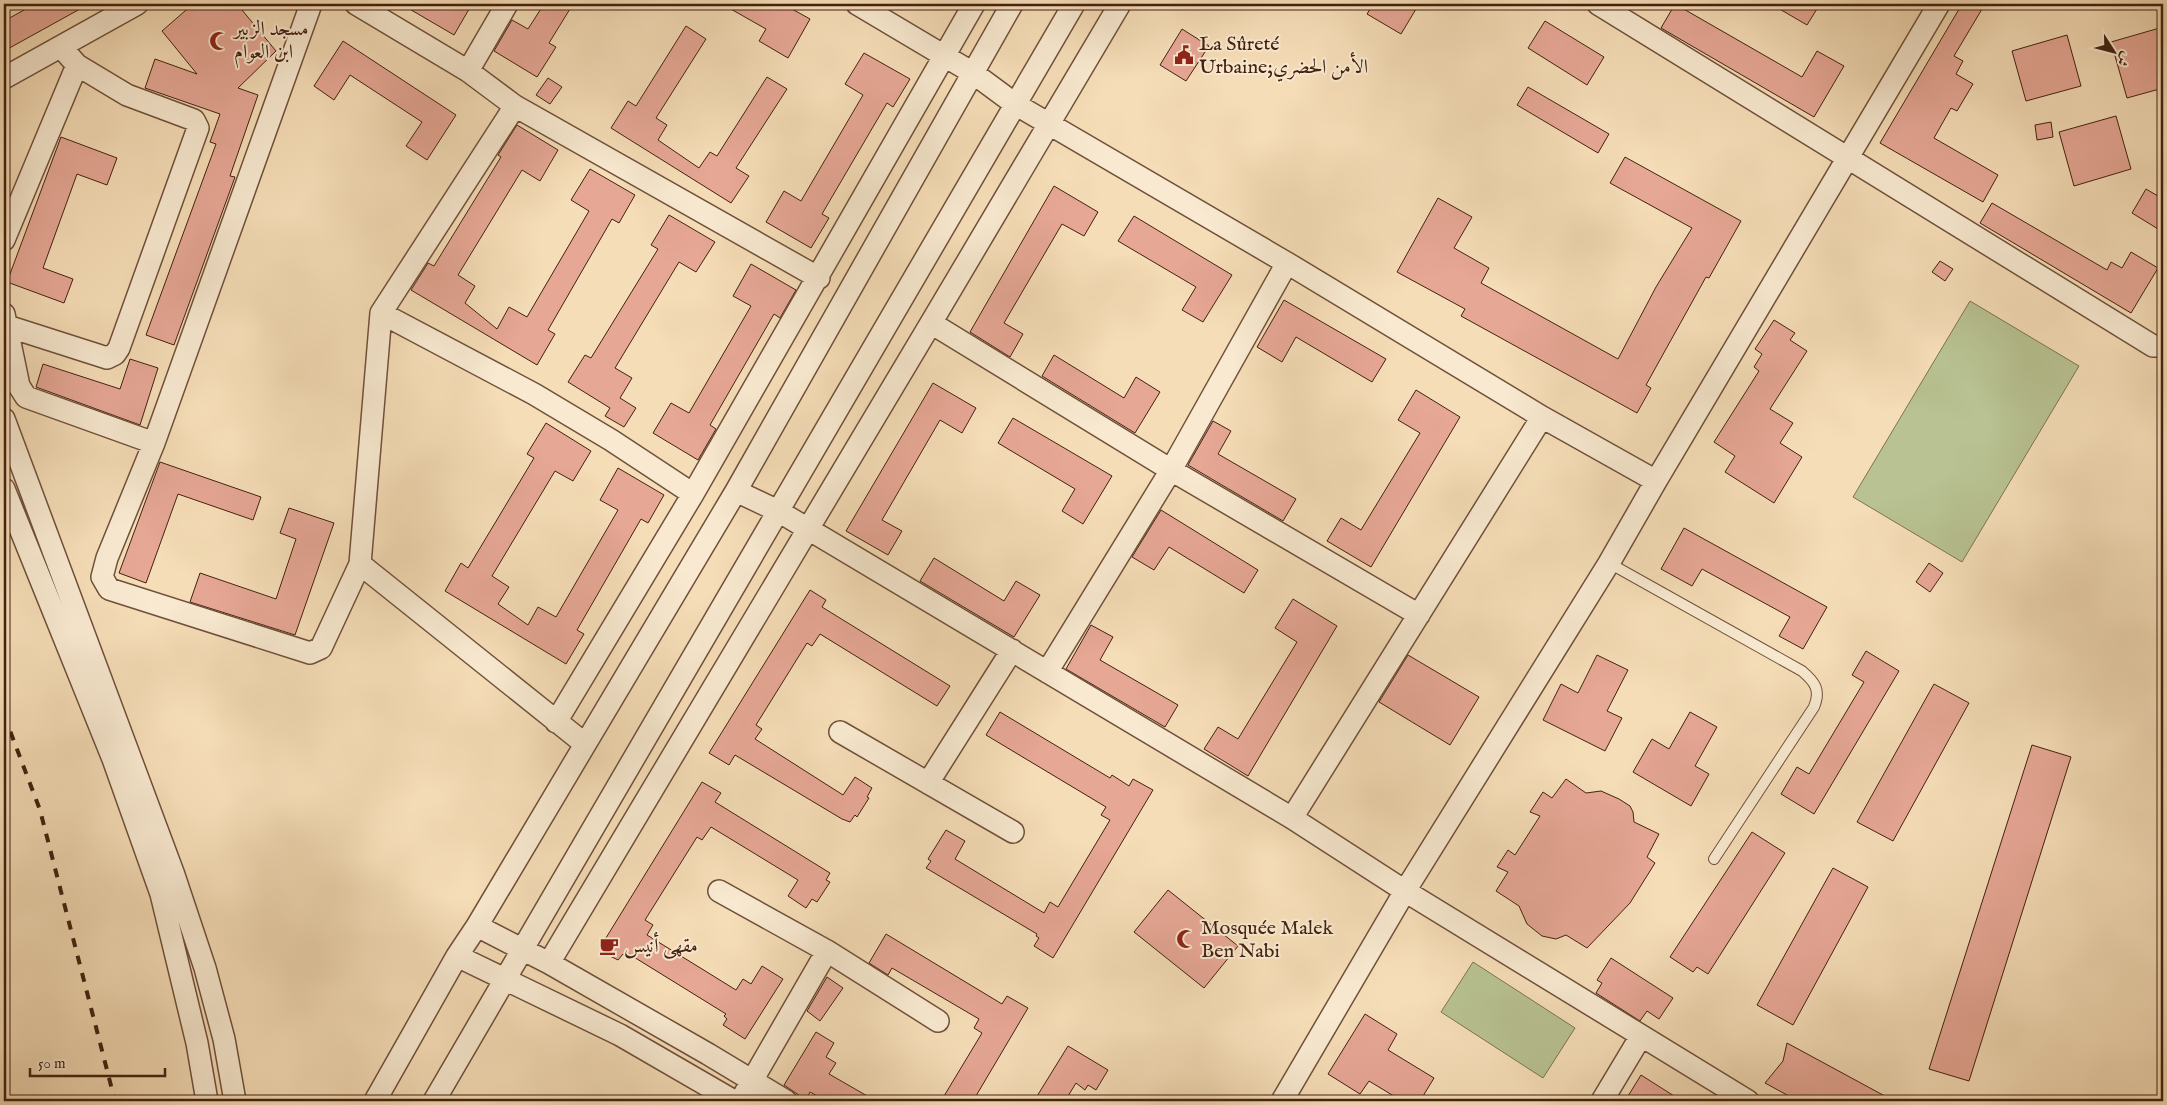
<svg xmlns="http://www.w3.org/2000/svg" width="2167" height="1105" viewBox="0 0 2167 1105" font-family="'IM FELL English',Amiri,serif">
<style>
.green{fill:#b8c292;stroke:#7e7252}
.building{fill:#e6a795;stroke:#432111}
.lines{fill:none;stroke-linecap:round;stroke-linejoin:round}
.lane-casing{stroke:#70503a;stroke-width:12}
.street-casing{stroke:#70503a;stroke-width:24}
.lane{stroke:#f8e9d0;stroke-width:10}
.street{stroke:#f8e9d0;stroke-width:21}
.rail{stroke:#432111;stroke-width:4;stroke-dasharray:9 9;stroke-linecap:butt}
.labels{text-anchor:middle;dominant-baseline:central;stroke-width:4;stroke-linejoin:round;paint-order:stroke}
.poi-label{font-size:20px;fill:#432111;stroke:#f8e9d0;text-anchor:start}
</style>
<rect width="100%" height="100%" fill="#f5ddb7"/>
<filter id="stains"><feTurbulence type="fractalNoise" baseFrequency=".004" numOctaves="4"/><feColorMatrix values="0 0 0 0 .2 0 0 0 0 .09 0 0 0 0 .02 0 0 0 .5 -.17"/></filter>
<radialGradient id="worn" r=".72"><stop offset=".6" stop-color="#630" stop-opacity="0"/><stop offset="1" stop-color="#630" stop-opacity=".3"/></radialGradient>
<path class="green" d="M1970,301L2079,366L1962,562L1853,497Z
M1473,962L1575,1028L1543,1078L1441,1012Z"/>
<path class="building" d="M35,4H89L4,51V21Z
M193,4H237L276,51L238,88L258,95L230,176L235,177L174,345L146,335L216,144L210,142L220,114L145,88L155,59L197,74L162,31Z
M401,4H472L454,35Z
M544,4H573L549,43L556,47L537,77L494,51L512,20L528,29Z
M722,4H783L810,19L788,58L759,41L766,29Z
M1373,4H1419L1401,34L1367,14Z
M1675,4L1802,77L1817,51L1844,66L1814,117L1661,28Z
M1771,4H1820L1807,25Z
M1962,4H1985L1954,56L1963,61L1956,74L1973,84L1957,111L1951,108L1934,138L1998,175L1983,202L1880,143Z
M1545,21L1604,57L1587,85L1528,48Z
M686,26L706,39L656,118L667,125L658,140L699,168L710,152L717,156L767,77L787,89L736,168L749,176L731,203L611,128L628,101L636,106Z
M2163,27V88L2127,98L2111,42Z
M1182,29L1209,46L1186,81L1160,65Z
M2067,35L2081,86L2026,101L2012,51Z
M343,41L456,115L427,160L406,146L422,122L350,75L334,100L314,86Z
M864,53L910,79L893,107L887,103L822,214L829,218L811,248L766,222L784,191L801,201L863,95L845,84Z
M548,78L562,87L550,104L536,95Z
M1528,87L1609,134L1598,153L1517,105Z
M2116,116L2131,169L2074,186L2059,132Z
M2051,122L2053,137L2037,140L2035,125Z
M517,125L558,150L540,181L522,170L458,275L475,286L465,303L497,329L509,307L527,317L589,211L571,200L590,169L635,195L619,223L612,219L548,330L555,334L537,365L411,290L428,263L434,266L501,157L498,155Z
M61,137L117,158L107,185L77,174L43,268L73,279L64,303L7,282Z
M1625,157L1741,221L1709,278L1706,277L1646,385L1651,388L1637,413L1461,316L1465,309L1397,272L1438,198L1472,217L1454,248L1489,268L1481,283L1618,359L1656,287L1692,228L1610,183Z
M1054,186L1098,212L1084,236L1062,224L1004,323L1023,334L1010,357L970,332Z
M2146,189L2163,199V232L2132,213Z
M1992,203L2107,270L2111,262L2122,268L2131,252L2158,268L2131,313L1980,223Z
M669,215L715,242L696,272L679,262L615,368L632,378L620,398L636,408L624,427L605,416L610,408L568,382L585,355L591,358L658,249L651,245Z
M1134,216L1232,275L1203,322L1182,310L1196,287L1118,241Z
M1940,261L1953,269L1945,281L1932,272Z
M751,264L796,290L780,318L774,314L710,425L716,429L698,460L653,433L671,403L689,413L751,306L733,296Z
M1284,300L1386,359L1372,382L1296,337L1282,362L1257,347Z
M1774,320L1795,333L1790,340L1807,351L1770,409L1793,423L1780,443L1802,457L1774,503L1725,472L1735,456L1714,442L1759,371L1754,367L1762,354L1755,349Z
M1054,355L1124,398L1136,377L1160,392L1135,433L1042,376Z
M130,359L158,368L140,425L36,387L43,364L120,389Z
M933,383L976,408L962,433L940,420L882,520L902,531L888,555L846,531Z
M1416,390L1460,417L1371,567L1327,541L1341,518L1361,530L1420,433L1398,420Z
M1013,418L1112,476L1083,524L1062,511L1075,489L998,443Z
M1213,421L1231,431L1218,454L1296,499L1283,521L1188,465Z
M546,423L591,451L573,481L555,471L492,576L509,587L498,604L528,625L538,607L556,617L618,510L600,500L618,468L664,495L648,523L641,519L577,630L584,634L566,664L445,591L461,563L468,568L534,458L527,454Z
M160,462L261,497L253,520L178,494L146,583L119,573Z
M289,508L334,523L295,635L190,602L200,573L276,599L296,539L280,533Z
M1161,510L1258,570L1244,593L1169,547L1154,570L1132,557Z
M1684,528L1827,607L1803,649L1779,636L1790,617L1702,569L1692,586L1661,569Z
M934,558L1004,601L1016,581L1040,595L1014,637L920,581Z
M1929,563L1943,573L1930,592L1916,582Z
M810,590L826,600L822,607L950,686L937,706L820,634L812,646L807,643L756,725L762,729L755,739L843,795L855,777L872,788L867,797L869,798L857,817L855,815L850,822L842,819L735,755L729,765L709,753Z
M1293,599L1337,626L1248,776L1204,749L1218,727L1238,739L1297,642L1275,628Z
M1091,625L1113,637L1100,660L1178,705L1165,727L1066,669Z
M1866,651L1899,671L1814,814L1781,794L1797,767L1809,774L1864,682L1852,675Z
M1408,655L1479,697L1450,745L1379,702Z
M1597,655L1628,670L1607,711L1622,718L1605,751L1543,720L1561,684L1578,693Z
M1934,684L1969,703L1893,841L1857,822Z
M1000,712L1110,778L1112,775L1129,786L1133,779L1153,790L1053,958L1034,946L1039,938L1036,936L1037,934L926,868L931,861L928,859L946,830L965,841L955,859L1044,913L1050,902L1058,907L1110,820L1101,815L1106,807L986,735Z
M1690,712L1717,727L1695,766L1709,774L1691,806L1633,772L1652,739L1669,749Z
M2032,745L2071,757L1969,1081L1929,1069Z
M1566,779L1586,793L1601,791L1619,799L1630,806L1633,812L1634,822L1659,834L1647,857L1655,863L1630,903L1587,948L1566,935L1556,939L1542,936L1527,924L1519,906L1496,891L1508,872L1497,867L1508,850L1515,855L1540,816L1530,812L1543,792L1552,798Z
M702,782L721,793L715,802L830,873L826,880L830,882L817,902L812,899L806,908L788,896L798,880L711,827L702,840L697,837L645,920L653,925L647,935L736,990L743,979L751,984L762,966L783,979L745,1039L723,1025L727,1019L724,1016L726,1014L629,954L627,957L623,954L618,960L602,952L601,946Z
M1752,832L1785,853L1708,974L1697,967L1693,972L1670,957Z
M1833,868L1868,887L1793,1025L1757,1005Z
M1168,890L1238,946L1204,988L1134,932Z
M886,934L1002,1004L1007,996L1028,1008L973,1101H941L982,1033L974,1028L979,1019L892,968L888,975L869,963Z
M1611,958L1673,998L1659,1019L1647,1011L1640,1021L1596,993L1602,983L1597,980Z
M827,977L843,988L820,1021L807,1011Z
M1365,1014L1397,1034L1388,1050L1434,1078L1420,1101H1402L1369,1081L1360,1094L1328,1074Z
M816,1032L834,1043L826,1057L836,1063L829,1074L876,1101H826L810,1092L806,1100L784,1085Z
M1787,1043L1894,1101H1798L1765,1083L1783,1061Z
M1068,1046L1108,1070L1096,1090L1088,1085L1085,1090L1076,1083L1065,1101H1034Z
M1641,1075L1682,1101H1625Z"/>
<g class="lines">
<g class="lane-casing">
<path id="lane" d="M1609,563L1802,671C1815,682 1821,690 1814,707L1714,859"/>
</g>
<g class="street-casing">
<path id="street" d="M311,4L154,443L107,558L102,577L109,589L310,653L321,648L360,564L381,313L515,106
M356,4L468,71L515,106L819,278
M857,4L973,73L1015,104L1287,263L1542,417L1656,481
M1598,4L2153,346H2163
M468,71L507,4
M4,78L137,4
M4,240L77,65
M381,313L534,394L611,440L693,494
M4,314L19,386L26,397L154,443
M931,323L1171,470L1419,615
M7,326L107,358L115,354L119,348L198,128L194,120L127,95L77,65L61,47
M4,419L174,875L205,968L224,1039L235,1101
M4,489L113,759L161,894L197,1043L207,1101
M736,491L778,511L1292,818L1405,891L1748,1101
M360,564L585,744
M1047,672L1171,470L1287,263
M556,722L693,494L974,4
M840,732L1013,832
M928,783L1012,650
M1292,818L1542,417
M719,891L827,951L938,1021
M477,926L549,963L708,1054L786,1101
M457,956L620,1035L734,1101
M549,963L931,323L1120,4
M745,1093L827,951
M375,1101L457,956L477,926L736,491L1012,4
M434,1101L1074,4
M1282,1101L1405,891L1609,563L1656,481L1939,4
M1602,1101L1641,1036"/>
</g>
<use href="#lane" class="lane"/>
<use href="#street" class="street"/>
<path class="rail" d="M4,715L40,810L115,1101"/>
</g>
<defs>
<g id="mosque-bare" transform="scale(1.5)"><path d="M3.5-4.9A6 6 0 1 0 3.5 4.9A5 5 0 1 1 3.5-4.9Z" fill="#8f2418" stroke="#f8e9d0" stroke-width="2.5" paint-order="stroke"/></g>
<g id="civic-bare" transform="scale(1.5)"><path d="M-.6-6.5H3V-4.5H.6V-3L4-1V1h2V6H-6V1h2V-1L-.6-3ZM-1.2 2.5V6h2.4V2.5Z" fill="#8f2418" stroke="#f8e9d0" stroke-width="2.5" paint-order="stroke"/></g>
<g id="cafe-bare" transform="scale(1.5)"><path d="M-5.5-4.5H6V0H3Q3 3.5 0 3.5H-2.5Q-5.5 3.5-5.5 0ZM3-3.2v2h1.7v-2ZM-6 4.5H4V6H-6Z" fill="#8f2418" stroke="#f8e9d0" stroke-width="2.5" paint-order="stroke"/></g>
</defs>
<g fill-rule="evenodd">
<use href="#mosque-bare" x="219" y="41"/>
<use href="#civic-bare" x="1184" y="55"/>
<use href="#mosque-bare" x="1186" y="939"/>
<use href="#cafe-bare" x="609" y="946"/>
</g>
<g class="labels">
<g class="poi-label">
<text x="234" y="29">مسجد الزبير<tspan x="234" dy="23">ابن العوام</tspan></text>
<text x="1199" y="44">La Sûreté<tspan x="1199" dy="23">Urbaine;الأمن الحضري</tspan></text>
<text x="1201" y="928">Mosquée Malek<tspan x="1201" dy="23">Ben Nabi</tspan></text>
<text x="624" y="946">مقهى أنيس</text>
</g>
</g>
<rect width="2167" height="1105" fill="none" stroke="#f5ddb7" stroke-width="20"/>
<rect x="5" y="5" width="2157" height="1095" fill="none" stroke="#432111" stroke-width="2.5"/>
<rect x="10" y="10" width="2147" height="1085" fill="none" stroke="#432111"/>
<g transform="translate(2114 52) rotate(126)" stroke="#f8e9d0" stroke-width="4" paint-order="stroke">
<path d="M0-4L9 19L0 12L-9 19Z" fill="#432111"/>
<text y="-8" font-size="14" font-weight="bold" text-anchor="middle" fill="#432111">ش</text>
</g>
<path d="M30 1068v8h135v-8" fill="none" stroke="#432111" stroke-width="2.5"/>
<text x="38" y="1068" font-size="15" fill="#432111" stroke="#f8e9d0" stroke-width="4" paint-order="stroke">50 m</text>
<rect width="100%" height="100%" filter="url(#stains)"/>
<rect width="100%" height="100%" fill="url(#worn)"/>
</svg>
